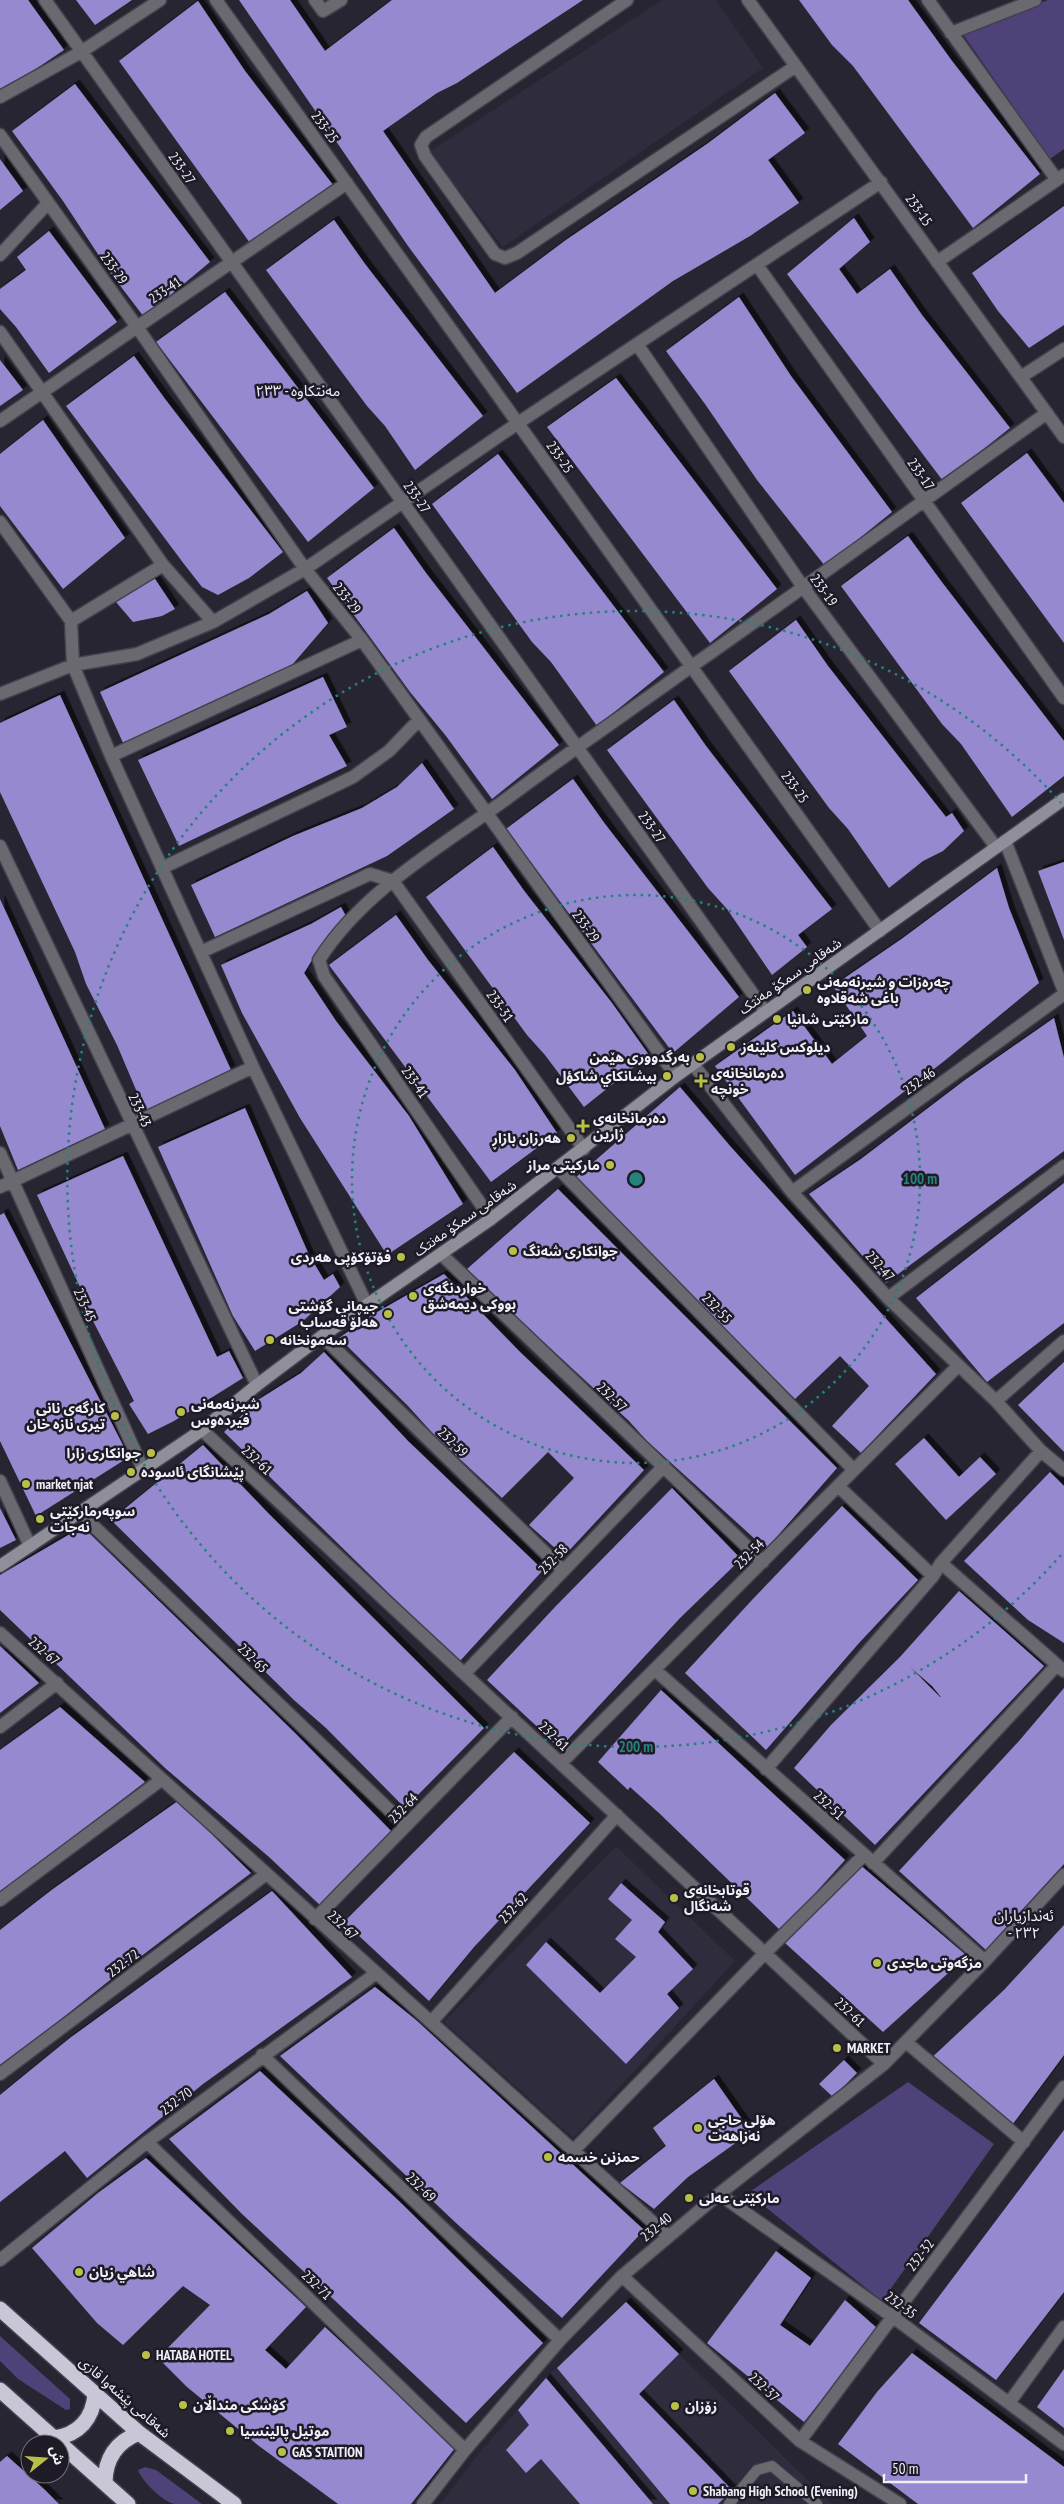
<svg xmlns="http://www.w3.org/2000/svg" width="1064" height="2504" viewBox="0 0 1064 2504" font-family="'PT Sans Narrow','Noto Sans Arabic',sans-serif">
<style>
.built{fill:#2f2c3e}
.green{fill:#4e4278}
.building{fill:#9789cf;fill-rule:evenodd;filter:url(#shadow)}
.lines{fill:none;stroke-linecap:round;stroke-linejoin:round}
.lane-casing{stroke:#43414d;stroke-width:12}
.street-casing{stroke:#43414d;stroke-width:15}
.secondary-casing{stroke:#43414d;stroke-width:15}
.highway-casing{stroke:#43414d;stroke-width:18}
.lane{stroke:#6a6970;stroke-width:10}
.street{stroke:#6a6970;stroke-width:12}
.secondary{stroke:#908f99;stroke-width:12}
.highway{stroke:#c9c6d7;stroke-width:15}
.ring{fill:none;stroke:#26827c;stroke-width:2.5;stroke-dasharray:2.5 5}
.poi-dot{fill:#b9c046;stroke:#1e1b27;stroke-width:2}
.labels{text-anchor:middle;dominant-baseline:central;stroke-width:5;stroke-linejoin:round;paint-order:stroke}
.street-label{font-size:14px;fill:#f0eff8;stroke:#1e1b27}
.poi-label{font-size:14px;font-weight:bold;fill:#f0eff8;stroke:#1e1b27;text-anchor:start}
.neighbourhood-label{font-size:15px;fill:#f0eff8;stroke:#1e1b27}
.centre{fill:#26827c;stroke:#1e1b27;stroke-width:2.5}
.ring-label{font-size:15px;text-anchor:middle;font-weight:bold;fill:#26827c;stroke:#1e1b27;stroke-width:5;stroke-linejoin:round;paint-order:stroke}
</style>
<defs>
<filter id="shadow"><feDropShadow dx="4.5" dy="-4.5" stdDeviation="0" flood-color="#0009"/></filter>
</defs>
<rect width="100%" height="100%" fill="#272531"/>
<path class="built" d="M662,0H716L763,68L503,247L429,152Z
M616,1846L735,1961L573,2138L444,2022Z
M626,2302L832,2504H440L480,2452L546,2378Z"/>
<path class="green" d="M1048,0H1064V149L1050,159L962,33Z
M908,2082L994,2144L882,2301L748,2193Z
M0,2336L70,2399V2409L66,2410L18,2379L0,2361Z
M145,2467L156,2470L202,2504C193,2504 184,2504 175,2504C164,2503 141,2480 138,2470Z"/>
<path class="building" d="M0,0H28L64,50L0,93Z
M76,0H132L95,25Z
M239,0H290L325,51L392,0H583L457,83L437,93L383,131L495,293L566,240L707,144L775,93L805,133L768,160L799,203L750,236L673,281L517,393L408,246Z
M799,0H908L952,61L1040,174L973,228L853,66L832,45Z
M198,1L245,71L333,185L250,243L119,61Z
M75,84L210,262L144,317L109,271L63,201L12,131Z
M0,159L23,191L0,210Z
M1064,206V325L1029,348L998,311L972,273Z
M854,218L870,242L839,269L857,294L890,269L922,315L1010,428L943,481L787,274Z
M334,220L365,264L483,416L415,470L385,426L367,406L266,270Z
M49,231L117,322L49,373L16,327L0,309V289L26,270L17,257Z
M225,292L374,488L308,542L156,342Z
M739,297L791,376L892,512L825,566L757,480L705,404L666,351Z
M134,356L165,399L283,552L249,578L218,595L202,587L184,564L66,406Z
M0,360L23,390L0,406Z
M616,378L777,589L710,643L547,427Z
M43,420L125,538L63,589L0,506V454Z
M1027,453L1064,503V643L961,503Z
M498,454L664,672L597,726L551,662L532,642L432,504Z
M394,528L426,573L559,745L492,799L446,736L410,692L327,578Z
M908,536L941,581L1064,741V776L1012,817L961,744L942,724L841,586Z
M153,576L175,609L162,616L133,622L116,602Z
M307,591L328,623L292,665L124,745L100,692L269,614Z
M796,620L828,666L931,798L946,817L952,813L964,831L943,851L923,861L889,888L848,829L829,808L729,671Z
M323,677L347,727L329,735L347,766L179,846L138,760Z
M60,695L231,1070L145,1111L117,1045L86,984L75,952L0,792V723Z
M674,700L706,746L832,909L798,935L807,947L772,975L727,909L708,888L607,750Z
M422,763L454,809L387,856L215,937L191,885L293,836L362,808L397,787Z
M573,779L605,824L739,997L673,1053L506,829Z
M493,847L525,892L612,1003L649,1055L584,1107L545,1055L527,1035L426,897Z
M1064,862V940L1038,871Z
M997,868L1009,908L1039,983L943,1062L795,1175L715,1066L793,1011L832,1064L867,1036L833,986L903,938Z
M0,899L105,1129L18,1170L0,1126Z
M341,907L349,922L322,944L304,973L336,1021L409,1116L463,1204L387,1255L300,1118L242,1013L221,965L311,924Z
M396,915L428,960L515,1070L557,1133L491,1182L329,965Z
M1054,1018L1064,1058V1151L886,1283L809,1194L861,1159L965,1080Z
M680,1087L730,1146L936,1374L861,1453L832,1426L869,1386L840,1356L795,1399L574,1179Z
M245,1108L309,1255L324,1280L333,1274L340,1287L303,1321L255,1351L233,1316L158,1147Z
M123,1156L217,1357L229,1351L243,1378L174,1421L148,1434L129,1404L134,1401L92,1319L80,1287L37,1195Z
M1064,1183V1323L987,1382L916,1298Z
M558,1189L837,1468L766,1549L647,1441L629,1421L497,1299L467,1269Z
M4,1213L129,1457L36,1516L0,1441V1215Z
M444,1274L520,1352L644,1470L564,1556L529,1525L574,1478L548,1452L502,1498L436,1437L408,1406L339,1338L372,1315Z
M324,1352L408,1441L543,1570L459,1662L224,1432L258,1400L301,1373Z
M1064,1362V1452L1018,1405Z
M924,1438L959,1477L980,1457L996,1474L946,1520L895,1464Z
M203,1445L268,1513L484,1728L405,1808L326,1728L295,1701L111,1520Z
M1050,1472L1064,1486V1643L1028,1620L964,1561Z
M672,1488L741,1559L680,1618L560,1748L487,1680L555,1607Z
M842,1506L918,1580L859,1643L766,1750L685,1673L752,1600Z
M0,1508L16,1540L0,1548Z
M88,1532L295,1733L394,1834L322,1907L269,1857L165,1768L0,1610V1575L70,1534Z
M959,1591L1044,1666L875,1845L794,1768L831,1725L900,1657ZM910,1667L932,1686L941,1697H940Z
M0,1646L39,1683L0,1713Z
M1064,1688V1864L986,1950L899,1871L1019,1741Z
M661,1690L845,1860L781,1931L659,1813L630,1787L628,1790L598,1762Z
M60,1707L145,1782L0,1893V1750Z
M514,1752L590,1823L474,1947L429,2001L344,1922Z
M178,1801L251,1873L115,1976L0,2068V1930L53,1889Z
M859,1864L967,1956L883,2032L785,1943Z
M621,1883L665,1922L658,1932L693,1969L667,1994L679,2008L626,2064L526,1965L546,1942L600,1993L636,1957L615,1939L632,1920L608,1899Z
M272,1891L352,1977L203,2084L87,2178L65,2151L0,2202V2095L70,2038Z
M1064,1925V2055L1009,2129L925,2064L1004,1990Z
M375,1987L416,2020L644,2230L562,2318L456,2223L280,2056Z
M844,2060L857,2073L833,2097L819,2084Z
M260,2071L401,2203L543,2343L466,2423L241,2213L169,2139Z
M714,2079L751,2132L688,2177L654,2209L620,2183L666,2146L653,2128Z
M1064,2130V2292L996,2380L919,2323Z
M146,2158L306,2307L265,2350L286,2369L325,2327L455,2448L411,2504H338L259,2446L187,2387L158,2358L210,2305L183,2286L123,2345L97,2323L32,2248L98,2193Z
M776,2251L811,2278L780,2325L810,2346L845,2300L878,2329L804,2422L707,2343Z
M626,2302L679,2354L639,2394L732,2490L718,2504H670L557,2368Z
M912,2353L1064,2467V2504H918L838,2444L877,2392Z
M1064,2369V2428L1037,2407Z
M546,2378L653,2504H580L541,2459L526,2473L506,2450L529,2425L518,2410Z
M7,2456L45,2490L59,2504H0V2462Z"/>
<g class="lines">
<g class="lane-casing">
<path id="lane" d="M729,2504L757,2470L772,2466L817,2504"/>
</g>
<g class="street-casing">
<path id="street" d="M45,0L765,1011
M216,0L880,931
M315,0L323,11L341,0
M627,0L426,137L421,145L425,156L495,254L505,258L517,253L796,66
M748,0L1064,437
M928,0L1057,180
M951,33L1035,0
M0,97L81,52L160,0
M0,135L137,327L305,569L362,640L676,1076
M0,255L48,203
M937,262L1064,175
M757,265L1064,698
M0,332L163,565L213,622
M637,344L803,587L996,847
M1021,377L1064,349
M0,421L347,183
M0,522L71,621L73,665L111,756L253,1067L367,1305
M71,621L163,565
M0,694L73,665L137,654L213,622L305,569L518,423L881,182
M111,756L362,640
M1005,841L1064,991
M0,846L257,1385
M162,868L353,777L389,751L419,720
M393,881L584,1149
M201,952L370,874L393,881
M693,1064L792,1192L888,1298L996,1401L1041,1451L1064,1470
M0,1153L143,1469
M558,1168L854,1470
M0,1187L253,1067
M792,1192L1064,994
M491,1219L324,976L319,960C364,889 443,846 509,797C569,752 631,710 692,666C811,583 928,497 1047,413
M441,1254L763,1562
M888,1298L1064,1166
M322,1336L563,1570
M996,1401L1064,1341
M202,1430L884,2064
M0,1481L30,1546
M838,1486L933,1576
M79,1512L406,1826
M941,1563L1064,1671
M0,1633L668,2236
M655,1670L985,1961
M465,1673L664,1466
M0,1727L57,1683
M561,1763L958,1366
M766,1769L933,1576L941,1563L1041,1451
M873,1863L1057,1665
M0,1900L161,1780
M315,1919L512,1717
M432,2021L617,1815
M906,2042L1024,2142
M262,2055L560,2340
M0,2074L265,1875
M147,2142L465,2450
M574,2150L765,1953L863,1856
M719,2194L893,2317L1064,2444
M0,2260L147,2142L375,1974
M622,2276L800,2441L900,2504
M1009,2403L1064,2327
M800,2441L1064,2087
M423,2504L465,2450L560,2340L622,2276L719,2194L884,2064L985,1961L1064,1875"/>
</g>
<g class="secondary-casing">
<path id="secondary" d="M0,1566L202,1430L257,1385L322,1336L491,1219L676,1076L1064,799"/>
</g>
<g class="highway-casing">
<path id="highway" d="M0,2309L139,2433L234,2504
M0,2390L128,2504
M54,2438C79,2435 93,2418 95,2394
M105,2483C105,2459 116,2442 139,2433"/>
</g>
<use href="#lane" class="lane"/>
<use href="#street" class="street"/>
<use href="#secondary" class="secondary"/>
<use href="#highway" class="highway"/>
</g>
<g class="ring">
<circle cx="636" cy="1179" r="284"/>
<path d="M1061 1555A568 568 0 1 1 1061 803"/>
</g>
<g class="poi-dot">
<circle cx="807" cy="990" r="5"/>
<circle cx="777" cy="1019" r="5"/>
<circle cx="731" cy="1047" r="5"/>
<circle cx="700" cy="1057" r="5"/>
<circle cx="667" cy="1076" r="5"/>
<path d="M698.5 1073.5h5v5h5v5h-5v5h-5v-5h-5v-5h5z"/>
<path d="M580.5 1118.5h5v5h5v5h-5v5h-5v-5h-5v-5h5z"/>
<circle cx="571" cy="1138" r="5"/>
<circle cx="610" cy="1165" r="5"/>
<circle cx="513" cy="1251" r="5"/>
<circle cx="401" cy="1257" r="5"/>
<circle cx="413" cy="1296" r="5"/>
<circle cx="388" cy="1314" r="5"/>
<circle cx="270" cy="1340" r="5"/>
<circle cx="181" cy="1412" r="5"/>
<circle cx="115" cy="1416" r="5"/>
<circle cx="151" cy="1453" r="5"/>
<circle cx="131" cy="1472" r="5"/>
<circle cx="26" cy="1484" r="5"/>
<circle cx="40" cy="1519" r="5"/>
<circle cx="674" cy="1898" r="5"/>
<circle cx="877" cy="1963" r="5"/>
<circle cx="837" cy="2048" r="5"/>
<circle cx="698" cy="2128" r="5"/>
<circle cx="548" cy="2157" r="5"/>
<circle cx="689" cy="2198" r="5"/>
<circle cx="79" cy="2272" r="5"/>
<circle cx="146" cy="2355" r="5"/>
<circle cx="183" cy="2405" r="5"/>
<circle cx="675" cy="2406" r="5"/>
<circle cx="230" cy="2431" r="5"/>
<circle cx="282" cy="2452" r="5"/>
<circle cx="693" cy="2491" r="5"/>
</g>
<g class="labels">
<g class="street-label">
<text transform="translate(325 127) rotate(54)">233-25</text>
<text transform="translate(182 168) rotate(55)">233-27</text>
<text transform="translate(919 210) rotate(55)">233-15</text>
<text transform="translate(114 268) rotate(54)">233-29</text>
<text transform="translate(165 290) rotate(-34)">233-41</text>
<text transform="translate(560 457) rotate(55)">233-25</text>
<text transform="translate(921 474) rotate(55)">233-17</text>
<text transform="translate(417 497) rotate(55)">233-27</text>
<text transform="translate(824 590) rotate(54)">233-19</text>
<text transform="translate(347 598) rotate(51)">233-29</text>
<text transform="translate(795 787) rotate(54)">233-25</text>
<text transform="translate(652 827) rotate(54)">233-27</text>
<text transform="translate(586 926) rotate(54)">233-29</text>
<text transform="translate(790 976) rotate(-35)">شەقامی سمکۆ مەنتک</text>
<text transform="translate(500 1006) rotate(55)">233-31</text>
<text transform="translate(919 1081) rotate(-36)">232-46</text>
<text transform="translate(415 1082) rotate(55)">233-41</text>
<text transform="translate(140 1110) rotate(65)">233-43</text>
<text transform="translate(465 1218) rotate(-35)">شەقامی سمکۆ مەنتک</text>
<text transform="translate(880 1266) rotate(48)">232-47</text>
<text transform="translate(85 1305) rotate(66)">233-45</text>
<text transform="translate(717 1308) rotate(46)">232-55</text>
<text transform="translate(612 1397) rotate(44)">232-57</text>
<text transform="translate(453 1442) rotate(44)">232-59</text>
<text transform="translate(257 1460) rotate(43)">232-61</text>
<text transform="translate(749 1554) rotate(-45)">232-54</text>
<text transform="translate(553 1559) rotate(-46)">232-58</text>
<text transform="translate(44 1651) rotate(41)">232-67</text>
<text transform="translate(253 1658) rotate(44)">232-65</text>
<text transform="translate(554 1736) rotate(43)">232-61</text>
<text transform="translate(829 1805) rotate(42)">232-51</text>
<text transform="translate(403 1808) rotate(-46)">232-64</text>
<text transform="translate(513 1908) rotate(-48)">232-62</text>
<text transform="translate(343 1925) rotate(43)">232-67</text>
<text transform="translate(123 1963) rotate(-37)">232-72</text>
<text transform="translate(850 2012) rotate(43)">232-61</text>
<text transform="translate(176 2101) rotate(-37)">232-70</text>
<text transform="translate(421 2187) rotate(44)">232-69</text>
<text transform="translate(656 2227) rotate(-40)">232-40</text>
<text transform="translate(920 2255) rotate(-53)">232-32</text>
<text transform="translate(317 2285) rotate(44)">232-71</text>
<text transform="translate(901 2305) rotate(36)">232-35</text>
<text transform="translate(764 2387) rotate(43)">232-37</text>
<text transform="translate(125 2397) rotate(41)">شەقامی پێشەوا قازی</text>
</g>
<g class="poi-label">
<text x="817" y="982">چەرەزات و شیرنەمەنی<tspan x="817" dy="16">باغی شەقلاوە</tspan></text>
<text x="787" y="1019">مارکێتی شانیا</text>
<text x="741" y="1047">دیلوکس کلینەز</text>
<text x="690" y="1057" text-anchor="end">بەرگدووری هێمن</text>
<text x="711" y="1073">دەرمانخانەی<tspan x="711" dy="16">خونچە</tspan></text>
<text x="657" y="1076" text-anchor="end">بيشانكاي شاكؤل</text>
<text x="593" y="1118">دەرمانخانەی<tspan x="593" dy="16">ژارین</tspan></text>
<text x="561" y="1138" text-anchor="end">هەرزان بازاڕ</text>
<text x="600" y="1165" text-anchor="end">مارکیتی مراز</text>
<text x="523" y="1251">جوانکاری شەنگ</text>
<text x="391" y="1257" text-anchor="end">فۆتۆکۆپی هەردی</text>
<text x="423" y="1288">خواردنگەی<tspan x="423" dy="16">بووکی دیمەشق</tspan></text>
<text x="378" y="1306" text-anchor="end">جیهانی گۆشتی<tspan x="378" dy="16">هەڵۆ قەساب</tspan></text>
<text x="280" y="1340">سەمونخانە</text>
<text x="191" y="1404">شیرنەمەنی<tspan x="191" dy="16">فیردەوس</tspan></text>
<text x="105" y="1408" text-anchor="end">کارگەی نانی<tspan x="105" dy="16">تیری نازە خان</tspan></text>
<text x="141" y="1453" text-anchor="end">جوانکاری زارا</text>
<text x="141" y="1472">پێشانگای ئاسودە</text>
<text x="36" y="1484">market njat</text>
<text x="50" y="1511">سوپەرمارکێتی<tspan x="50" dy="16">نەجات</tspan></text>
<text x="684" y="1890">قوتابخانەی<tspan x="684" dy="16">شەنگال</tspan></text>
<text x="887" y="1963">مزگەوتی ماجدی</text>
<text x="847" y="2048">MARKET</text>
<text x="708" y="2120">هۆلی حاجی<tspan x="708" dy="16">نەزاهەت</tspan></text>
<text x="558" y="2157">حمزنن خسمه</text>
<text x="699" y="2198">مارکێتی عەلی</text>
<text x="89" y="2272">شاهي زيان</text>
<text x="156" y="2355">HATABA HOTEL</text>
<text x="193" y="2405">کۆشکی منداڵان</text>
<text x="685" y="2406">زۆزان</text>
<text x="240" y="2431">موتيل پالينسيا</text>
<text x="292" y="2452">GAS STAITION</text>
<text x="703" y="2491">Shabang High School (Evening)</text>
</g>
<g class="neighbourhood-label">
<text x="298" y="390">مەنتکاوە - ٢٣٣</text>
<text x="1024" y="1915">ئەندازیاران<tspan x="1024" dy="17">- ٢٣٢</tspan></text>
</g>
</g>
<circle cx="636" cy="1179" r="8" class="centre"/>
<g class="ring-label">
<text x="920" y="1184">100 m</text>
<text x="636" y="1752">200 m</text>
</g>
<g transform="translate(45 2459) rotate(73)"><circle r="24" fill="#1e1b27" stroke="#72707b"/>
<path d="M0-4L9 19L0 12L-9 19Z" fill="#b9c046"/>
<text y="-8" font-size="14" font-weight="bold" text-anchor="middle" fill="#f0eff8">ش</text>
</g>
<path d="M884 2474v8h142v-8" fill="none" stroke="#f0eff8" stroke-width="2.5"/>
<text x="892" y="2474" font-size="15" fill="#f0eff8" stroke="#1e1b27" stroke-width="4" paint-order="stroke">50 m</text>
</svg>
